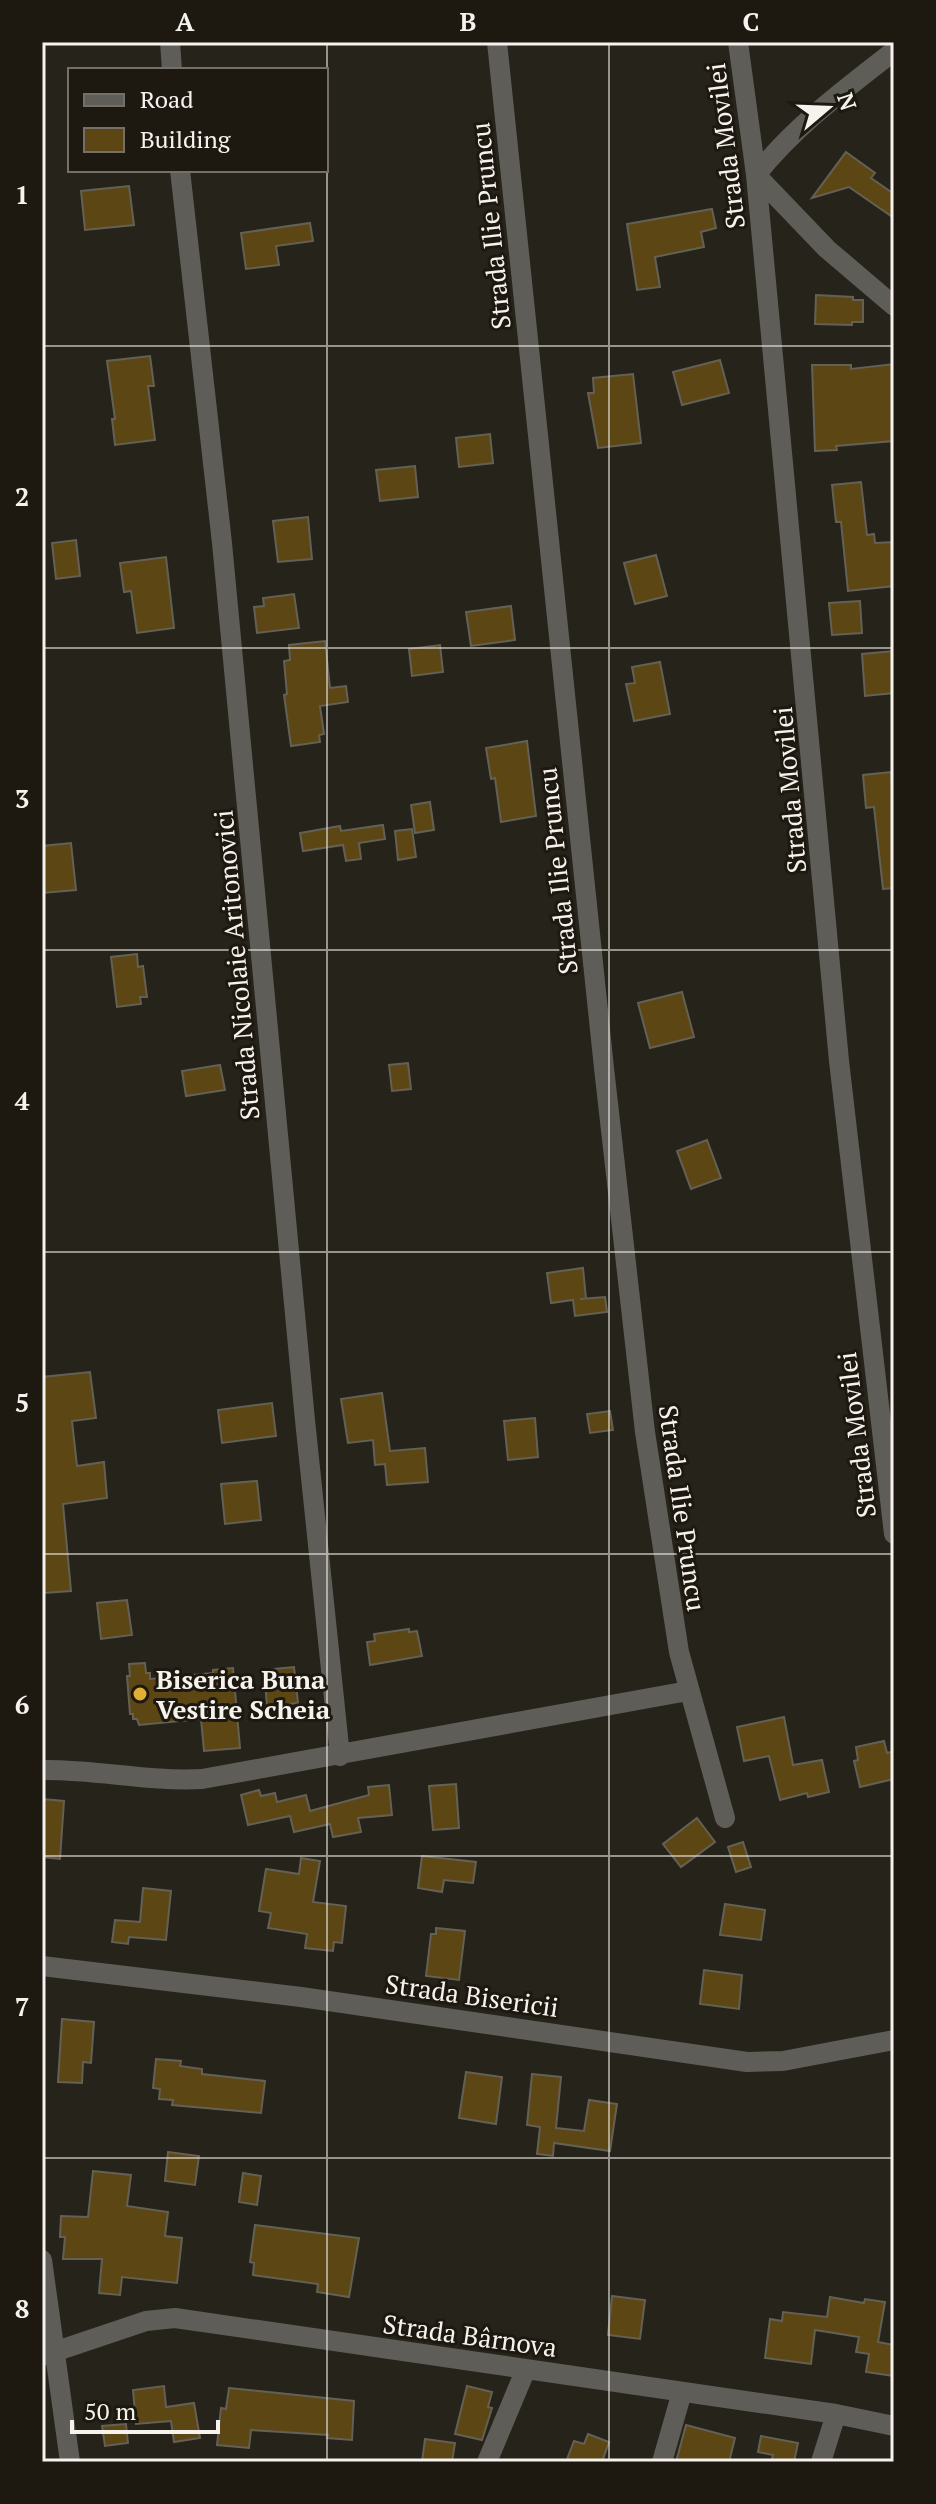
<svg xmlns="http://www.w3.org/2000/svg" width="936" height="2504" viewBox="0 0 936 2504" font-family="'PT Serif',serif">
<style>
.building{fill:#5c4714;stroke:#646056;stroke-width:2}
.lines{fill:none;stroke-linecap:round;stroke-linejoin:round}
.minor{stroke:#5f5d58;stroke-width:20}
.grid{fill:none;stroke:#f6f3ee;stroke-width:2;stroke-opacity:0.55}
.poi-dot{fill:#e0b034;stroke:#1d1911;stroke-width:3}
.labels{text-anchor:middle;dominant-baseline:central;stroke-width:6;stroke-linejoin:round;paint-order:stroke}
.street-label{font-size:26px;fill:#f6f3ee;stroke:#1d1911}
.poi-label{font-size:26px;font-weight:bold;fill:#f6f3ee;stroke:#1d1911;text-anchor:start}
.neatline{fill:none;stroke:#f6f3ee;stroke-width:3}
.grid-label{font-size:26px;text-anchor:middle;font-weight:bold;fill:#f6f3ee}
</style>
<rect width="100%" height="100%" fill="#26231a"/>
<path class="building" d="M846,152L875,173L871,178L894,194V218L849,187L812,198Z
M129,186L134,225L85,230L81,191Z
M712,209L716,228L701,232L704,247L655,257L660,287L637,290L627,224Z
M310,223L313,241L276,246L279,265L246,269L241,233Z
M816,295L853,297V300H863V322H852V325L815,324Z
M150,356L154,386H148L155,440L115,445L112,419H115L107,361Z
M720,360L729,393L682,405L673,372Z
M894,364V441L836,446L837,450L815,451L812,365H851V369Z
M633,374L641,443L598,448L588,393H594L593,378Z
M490,434L493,463L459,467L456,438Z
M415,466L418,497L380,501L376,470Z
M861,482L867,535L874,534L875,543L894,542V586L848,591L841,522H836L832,485Z
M308,517L312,559L278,562L273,521Z
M76,540L80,576L56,579L52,543Z
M656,555L667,596L635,604L624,563Z
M166,557L174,628L137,633L131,591L124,592L120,563Z
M294,594L299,628L257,633L254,607L264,606L263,598Z
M860,601L862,633L832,635L829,603Z
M511,606L515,640L471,646L466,612Z
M325,641L330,688L346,686L348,702L320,706L324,734L319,735L320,742L291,746L284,695L287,694L284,661L290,660L289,645Z
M440,645L443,672L412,676L409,649Z
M894,651V693L865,696L862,654Z
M660,662L670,714L634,721L626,684L635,683L632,667Z
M527,741L536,816L501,822L495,778L491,779L486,748Z
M891,772L894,810V888L883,889L874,807L866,808L863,775Z
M430,802L434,830L415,833L411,805Z
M383,825L385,839L359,843L361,859L346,861L343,845L303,851L300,833L340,826L341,831Z
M412,829L416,857L398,860L395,831Z
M71,843L76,890L42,893V846Z
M137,954L138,967L143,966L147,997H140L141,1004L117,1007L111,957Z
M682,992L694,1037L650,1048L638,1003Z
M408,1063L411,1089L392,1091L389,1065Z
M220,1065L225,1090L186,1096L182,1071Z
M707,1140L721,1178L691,1189L677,1151Z
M583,1268L586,1299H580L605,1297L607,1312L575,1316L573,1300L551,1303L547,1273Z
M90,1372L96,1418L72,1421L77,1466L104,1462L107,1498L63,1504L71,1591L44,1593L42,1377Z
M382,1393L390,1451L425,1448L428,1482L387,1485L385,1464L375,1465L373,1440L348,1443L341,1399Z
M272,1403L276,1436L222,1443L218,1410Z
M610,1411L613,1430L590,1433L587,1414Z
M535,1418L538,1457L508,1460L504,1421Z
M257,1481L261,1520L225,1524L221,1484Z
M127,1600L132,1635L101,1639L97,1603Z
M409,1629V1632L417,1631L422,1656L370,1665L367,1642L375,1641L374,1634Z
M145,1663L146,1673H150V1679L213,1673V1670L233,1668L240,1748L204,1751L201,1719L139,1725L137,1719H133V1714H130L127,1676H130L129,1664Z
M294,1667L298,1703L267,1706L264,1670Z
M784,1717L793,1765L822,1760L829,1792L808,1797L807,1793L780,1800L769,1756L744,1761L737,1727Z
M884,1741L887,1753L894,1751V1779L860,1787L854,1761L858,1760L856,1747Z
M456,1784L459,1828L433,1830L429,1786Z
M389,1785L392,1815L358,1818L361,1832L333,1837L330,1824L294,1832L290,1816L248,1825L241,1795L259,1790L261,1796L275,1793L277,1802L306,1795L310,1811L369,1795L368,1787Z
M42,1799L64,1801L60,1859L42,1857Z
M697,1818L715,1842L681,1867L663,1844Z
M743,1842L751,1867L736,1872L728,1847Z
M422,1856L476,1862L473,1883L444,1880L442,1892L418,1888Z
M301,1858L320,1861L313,1902L346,1906L342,1943L334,1942L333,1951L305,1948L307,1934L268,1928L271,1913L259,1911L266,1869L299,1874Z
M143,1888L171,1891L166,1940L129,1937L128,1944L112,1942L115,1920L140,1922Z
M725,1904L765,1910L761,1940L720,1935Z
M436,1928L465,1931L459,1980L426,1976L431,1934H436Z
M704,1970L742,1975L739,2009L700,2004Z
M62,2019L94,2022L91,2063L83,2062L82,2083L58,2082Z
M156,2059L181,2061L180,2066L202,2069V2074L265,2081L261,2113L172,2105L173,2100L159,2099L160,2089L153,2088Z
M466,2072L502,2077L496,2124L459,2118Z
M532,2074L561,2077L556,2128L584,2131L589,2100L617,2104L610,2151L554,2143L553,2156L537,2154L540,2127L527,2125Z
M168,2152L199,2156L195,2185L165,2181Z
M93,2171L131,2175L127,2206L168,2212L165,2236L182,2238L177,2283L122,2277L120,2295L99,2293L102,2259H63L65,2237H60L61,2216L88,2217Z
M243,2173L261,2176L257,2205L239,2202Z
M255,2225L359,2238L349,2297L317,2292L318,2284L253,2275L254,2263L250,2262Z
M612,2296L645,2300L640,2339L608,2335Z
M830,2297L864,2303L865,2299L885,2302L878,2342L894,2345V2376L866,2372L869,2354L856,2352L859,2337L815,2330L811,2364L765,2358L770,2319L782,2321L783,2312L827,2317Z
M164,2386L166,2407L194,2403L200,2438L174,2442L171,2421L136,2424L133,2390Z
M467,2386L492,2392L488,2407L492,2408L482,2440L455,2434Z
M229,2388L354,2401L352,2440L327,2438L328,2435L251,2430L249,2448L217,2445L221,2408L226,2409Z
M126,2424L128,2443L105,2446L102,2426Z
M686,2425L735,2438L729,2462H676Z
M588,2434L609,2442L602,2462H566L574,2441L584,2444Z
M761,2436L798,2443L794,2462H771L773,2455L758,2452Z
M425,2439L455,2443L452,2462H422Z"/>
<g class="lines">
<path class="minor" d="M170,42L172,70
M497,42L604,1068L645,1432L679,1652L725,1818
M738,42L756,175L839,1061L894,1534
M180,170L222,543L305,1420L340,1756
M756,175L827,249L894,306
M756,175C795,126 844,90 894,51
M42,1770C96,1769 148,1782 202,1779L688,1691
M42,1966L301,1997L747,2062L783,2061L894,2040
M42,2260L70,2462
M42,2356L146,2321L175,2318L836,2414L894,2426
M487,2462L526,2369
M662,2462L682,2392
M821,2462L836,2414"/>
</g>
<path class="grid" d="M327,42V2462M609,42V2462M42,346H894M42,648H894M42,950H894M42,1252H894M42,1554H894M42,1856H894M42,2158H894"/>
<circle class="poi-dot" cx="140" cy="1694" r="8"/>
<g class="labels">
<g class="street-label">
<text transform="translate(725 146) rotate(-97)">Strada Movilei</text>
<text transform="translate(490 226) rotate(-96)">Strada Ilie Pruncu</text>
<text transform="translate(789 790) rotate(-95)">Strada Movilei</text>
<text transform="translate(557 871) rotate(-96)">Strada Ilie Pruncu</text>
<text transform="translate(236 965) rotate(-95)">Strada Nicolaie Aritonovici</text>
<text transform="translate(856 1435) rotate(-97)">Strada Movilei</text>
<text transform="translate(683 1508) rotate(82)">Strada Ilie Pruncu</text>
<text transform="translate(472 1995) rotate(8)">Strada Bisericii</text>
<text transform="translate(470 2335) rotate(8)">Strada Bârnova</text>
</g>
<g class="poi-label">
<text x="156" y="1679">Biserica Buna<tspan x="156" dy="30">Vestire Scheia</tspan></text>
</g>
</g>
<rect width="936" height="2504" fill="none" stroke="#1d1911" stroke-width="88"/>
<rect x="68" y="68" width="260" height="104" fill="#1d1911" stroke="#747069" stroke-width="2"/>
<rect x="84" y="94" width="40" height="12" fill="#5f5d58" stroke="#747069" stroke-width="2"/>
<text x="140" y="108" font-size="24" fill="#f6f3ee">Road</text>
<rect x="84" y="128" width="40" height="24" fill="#5c4714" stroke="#747069" stroke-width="2"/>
<text x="140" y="148" font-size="24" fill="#f6f3ee">Building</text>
<g transform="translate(828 108) rotate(71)" stroke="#1d1911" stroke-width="6" paint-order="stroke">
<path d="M0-6L14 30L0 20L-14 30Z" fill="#f6f3ee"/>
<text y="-12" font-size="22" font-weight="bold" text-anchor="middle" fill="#f6f3ee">N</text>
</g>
<path d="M72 2420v12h146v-12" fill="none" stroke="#f6f3ee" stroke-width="4"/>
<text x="84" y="2420" font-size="24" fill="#f6f3ee" stroke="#1d1911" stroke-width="6" paint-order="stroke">50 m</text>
<rect x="44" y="44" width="848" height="2416" class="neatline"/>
<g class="grid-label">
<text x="185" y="31">A</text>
<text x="468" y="31">B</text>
<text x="751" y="31">C</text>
<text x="22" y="204">1</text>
<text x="22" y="506">2</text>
<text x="22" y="808">3</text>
<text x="22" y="1110">4</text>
<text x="22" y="1412">5</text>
<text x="22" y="1714">6</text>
<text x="22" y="2016">7</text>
<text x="22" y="2318">8</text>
</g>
</svg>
